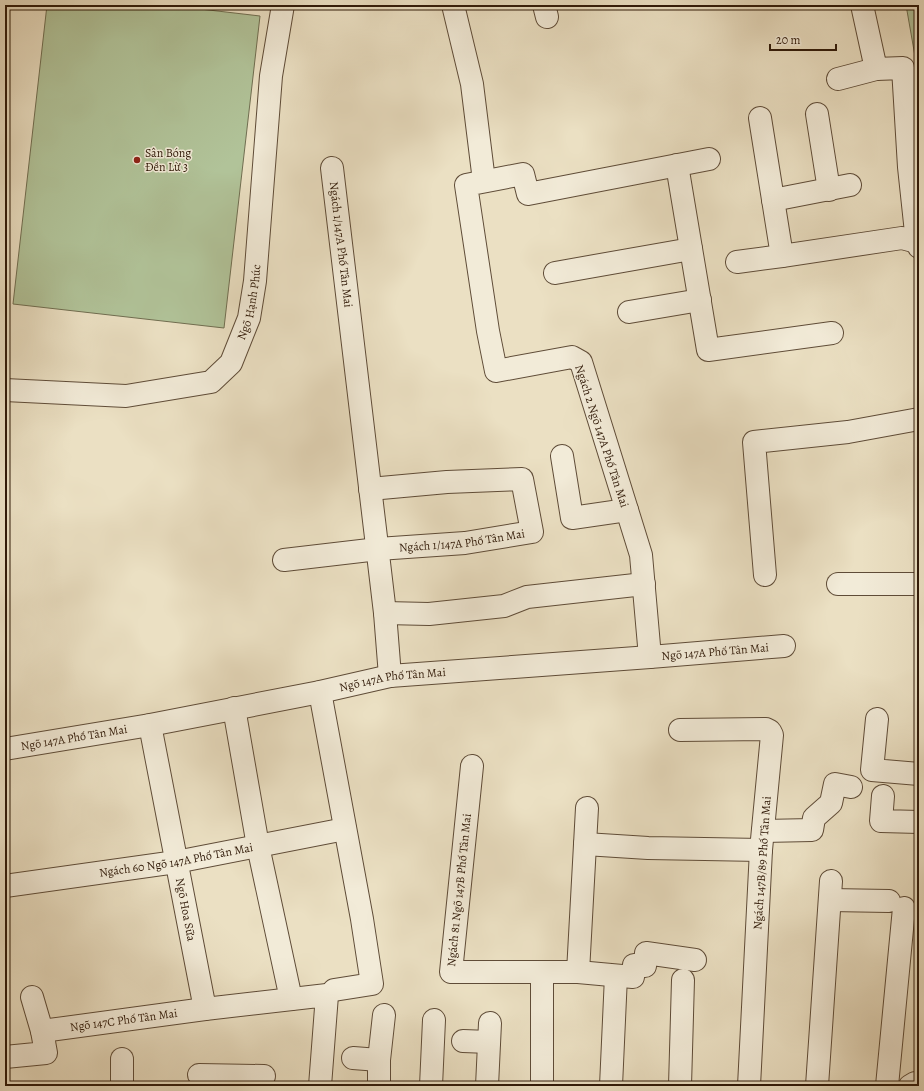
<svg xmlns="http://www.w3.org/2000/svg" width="924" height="1091" viewBox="0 0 924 1091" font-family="Alegreya,serif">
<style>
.green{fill:#b1c399;stroke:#706e51}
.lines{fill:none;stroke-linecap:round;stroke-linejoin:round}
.minor-casing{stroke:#5f4c38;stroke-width:24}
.minor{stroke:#f2ebd8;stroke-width:22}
.poi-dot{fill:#8f2418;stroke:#f2ebd8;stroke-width:1.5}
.labels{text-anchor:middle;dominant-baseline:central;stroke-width:3;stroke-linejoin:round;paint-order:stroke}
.poi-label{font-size:12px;fill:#301a09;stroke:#f2ebd8;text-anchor:start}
.street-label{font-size:12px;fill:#301a09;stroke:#f2ebd8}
</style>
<rect width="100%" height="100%" fill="#ebe0c3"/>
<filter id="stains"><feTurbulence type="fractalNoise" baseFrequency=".005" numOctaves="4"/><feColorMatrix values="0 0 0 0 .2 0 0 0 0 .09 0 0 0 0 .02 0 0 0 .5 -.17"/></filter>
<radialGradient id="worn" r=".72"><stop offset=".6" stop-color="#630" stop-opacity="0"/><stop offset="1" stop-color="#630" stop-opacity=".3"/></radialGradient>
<path class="green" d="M47,5H166L260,16L224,328L13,304Z
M906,5H919V79Z"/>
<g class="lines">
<g class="minor-casing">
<g id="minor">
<path d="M453,5L472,84L484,181"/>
<path d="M544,5L547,17"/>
<path d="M862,5L876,69L903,68L909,167L917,242L919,247"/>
<path d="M838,79L876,69"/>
<path d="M817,114L829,190"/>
<path d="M760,118L782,256"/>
<path d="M677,165L708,350L832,333"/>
<path id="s1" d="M332,168L385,613L390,676"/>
<path d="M773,200L850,185"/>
<path d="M737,262L782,256L902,238L917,242"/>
<path d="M555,273L691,249"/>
<path d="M629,312L700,300"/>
<path id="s2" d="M5,390L126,396L211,382L231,363L249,318L255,281L271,76L283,5"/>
<path d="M562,456L572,518L627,510"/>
<path id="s3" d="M284,560L378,549L465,543L532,532L522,479L447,482L370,489"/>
<path d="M765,575L754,442L848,432L919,419"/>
<path d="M838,584H919"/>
<path d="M385,613L429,614L504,606L527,597L644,584"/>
<path d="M650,657L641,555L581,362L572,357L496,371L488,331L466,185L523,174L528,194L709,159"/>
<path d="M320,692L362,919L372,984L334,990"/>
<path d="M234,708L258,846L291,999"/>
<path d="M877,719L872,770L919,774"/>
<path id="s4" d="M150,725L205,1009L327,995L320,1086"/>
<path d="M680,730L766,729L770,731L772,735L761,850L749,1086"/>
<path id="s5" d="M5,749L150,725L320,692L390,676L650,657L784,646"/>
<path d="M472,766L451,972H578L587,808"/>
<path d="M883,796L881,821L919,822"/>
<path d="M763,831L812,830L814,818L831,803L835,784L851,787"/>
<path d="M585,844L648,848L761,850"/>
<path id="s6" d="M5,886L176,862L345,829"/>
<path d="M830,900L889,901"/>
<path d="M578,972L633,977L634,965L645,966L646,953L695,960"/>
<path d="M32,997L42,1031"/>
<path d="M463,1041L489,1042"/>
<path id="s7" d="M5,1057L46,1053L42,1031L205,1009"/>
<path d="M353,1058L379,1060"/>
<path d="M199,1075L264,1076"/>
<path d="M122,1086V1059"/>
<path d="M379,1086V1060L384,1015"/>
<path d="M431,1086L434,1020"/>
<path d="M487,1086L490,1023"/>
<path d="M542,1086V973"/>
<path d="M611,1086L616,976"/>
<path d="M680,1086L683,980"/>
<path d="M817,1086L831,881"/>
<path d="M887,1086L904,908"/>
<path d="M910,1086L915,1083H919"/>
</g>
</g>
<use href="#minor" class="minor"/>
</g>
<circle class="poi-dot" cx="137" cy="160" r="4"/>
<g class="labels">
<g class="poi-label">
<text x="145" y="153">Sân Bóng<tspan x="145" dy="14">Đền Lừ 3</tspan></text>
</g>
<g class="street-label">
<text stroke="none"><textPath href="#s1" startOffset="77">Ngách 1/147A Phố Tân Mai</textPath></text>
<text stroke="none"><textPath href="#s2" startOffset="299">Ngõ Hạnh Phúc</textPath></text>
<text transform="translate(602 436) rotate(72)">Ngách 2 Ngõ 147A Phố Tân Mai</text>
<text stroke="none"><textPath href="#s3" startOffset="179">Ngách 1/147A Phố Tân Mai</textPath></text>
<text stroke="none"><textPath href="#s5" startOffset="718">Ngõ 147A Phố Tân Mai</textPath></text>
<text stroke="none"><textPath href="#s5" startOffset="394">Ngõ 147A Phố Tân Mai</textPath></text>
<text stroke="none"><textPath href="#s5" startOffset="70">Ngõ 147A Phố Tân Mai</textPath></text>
<text stroke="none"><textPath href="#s6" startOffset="173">Ngách 60 Ngõ 147A Phố Tân Mai</textPath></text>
<text transform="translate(762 863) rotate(-86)">Ngách 147B/89 Phố Tân Mai</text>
<text transform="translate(459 890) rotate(-84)">Ngách 81 Ngõ 147B Phố Tân Mai</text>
<text stroke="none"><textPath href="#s4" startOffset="188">Ngõ Hoa Sữa</textPath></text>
<text stroke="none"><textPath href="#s7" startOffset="146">Ngõ 147C Phố Tân Mai</textPath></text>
</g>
</g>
<rect width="924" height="1091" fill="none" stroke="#ebe0c3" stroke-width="20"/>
<rect x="6" y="6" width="912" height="1079" fill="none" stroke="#301a09" stroke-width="2"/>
<rect x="10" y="10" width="904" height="1071" fill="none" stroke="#301a09"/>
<path d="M770 44v6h66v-6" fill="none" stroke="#301a09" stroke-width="2"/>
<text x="776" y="44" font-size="12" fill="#301a09" stroke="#f2ebd8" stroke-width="3" paint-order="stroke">20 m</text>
<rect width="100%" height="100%" filter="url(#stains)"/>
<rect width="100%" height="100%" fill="url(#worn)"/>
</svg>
